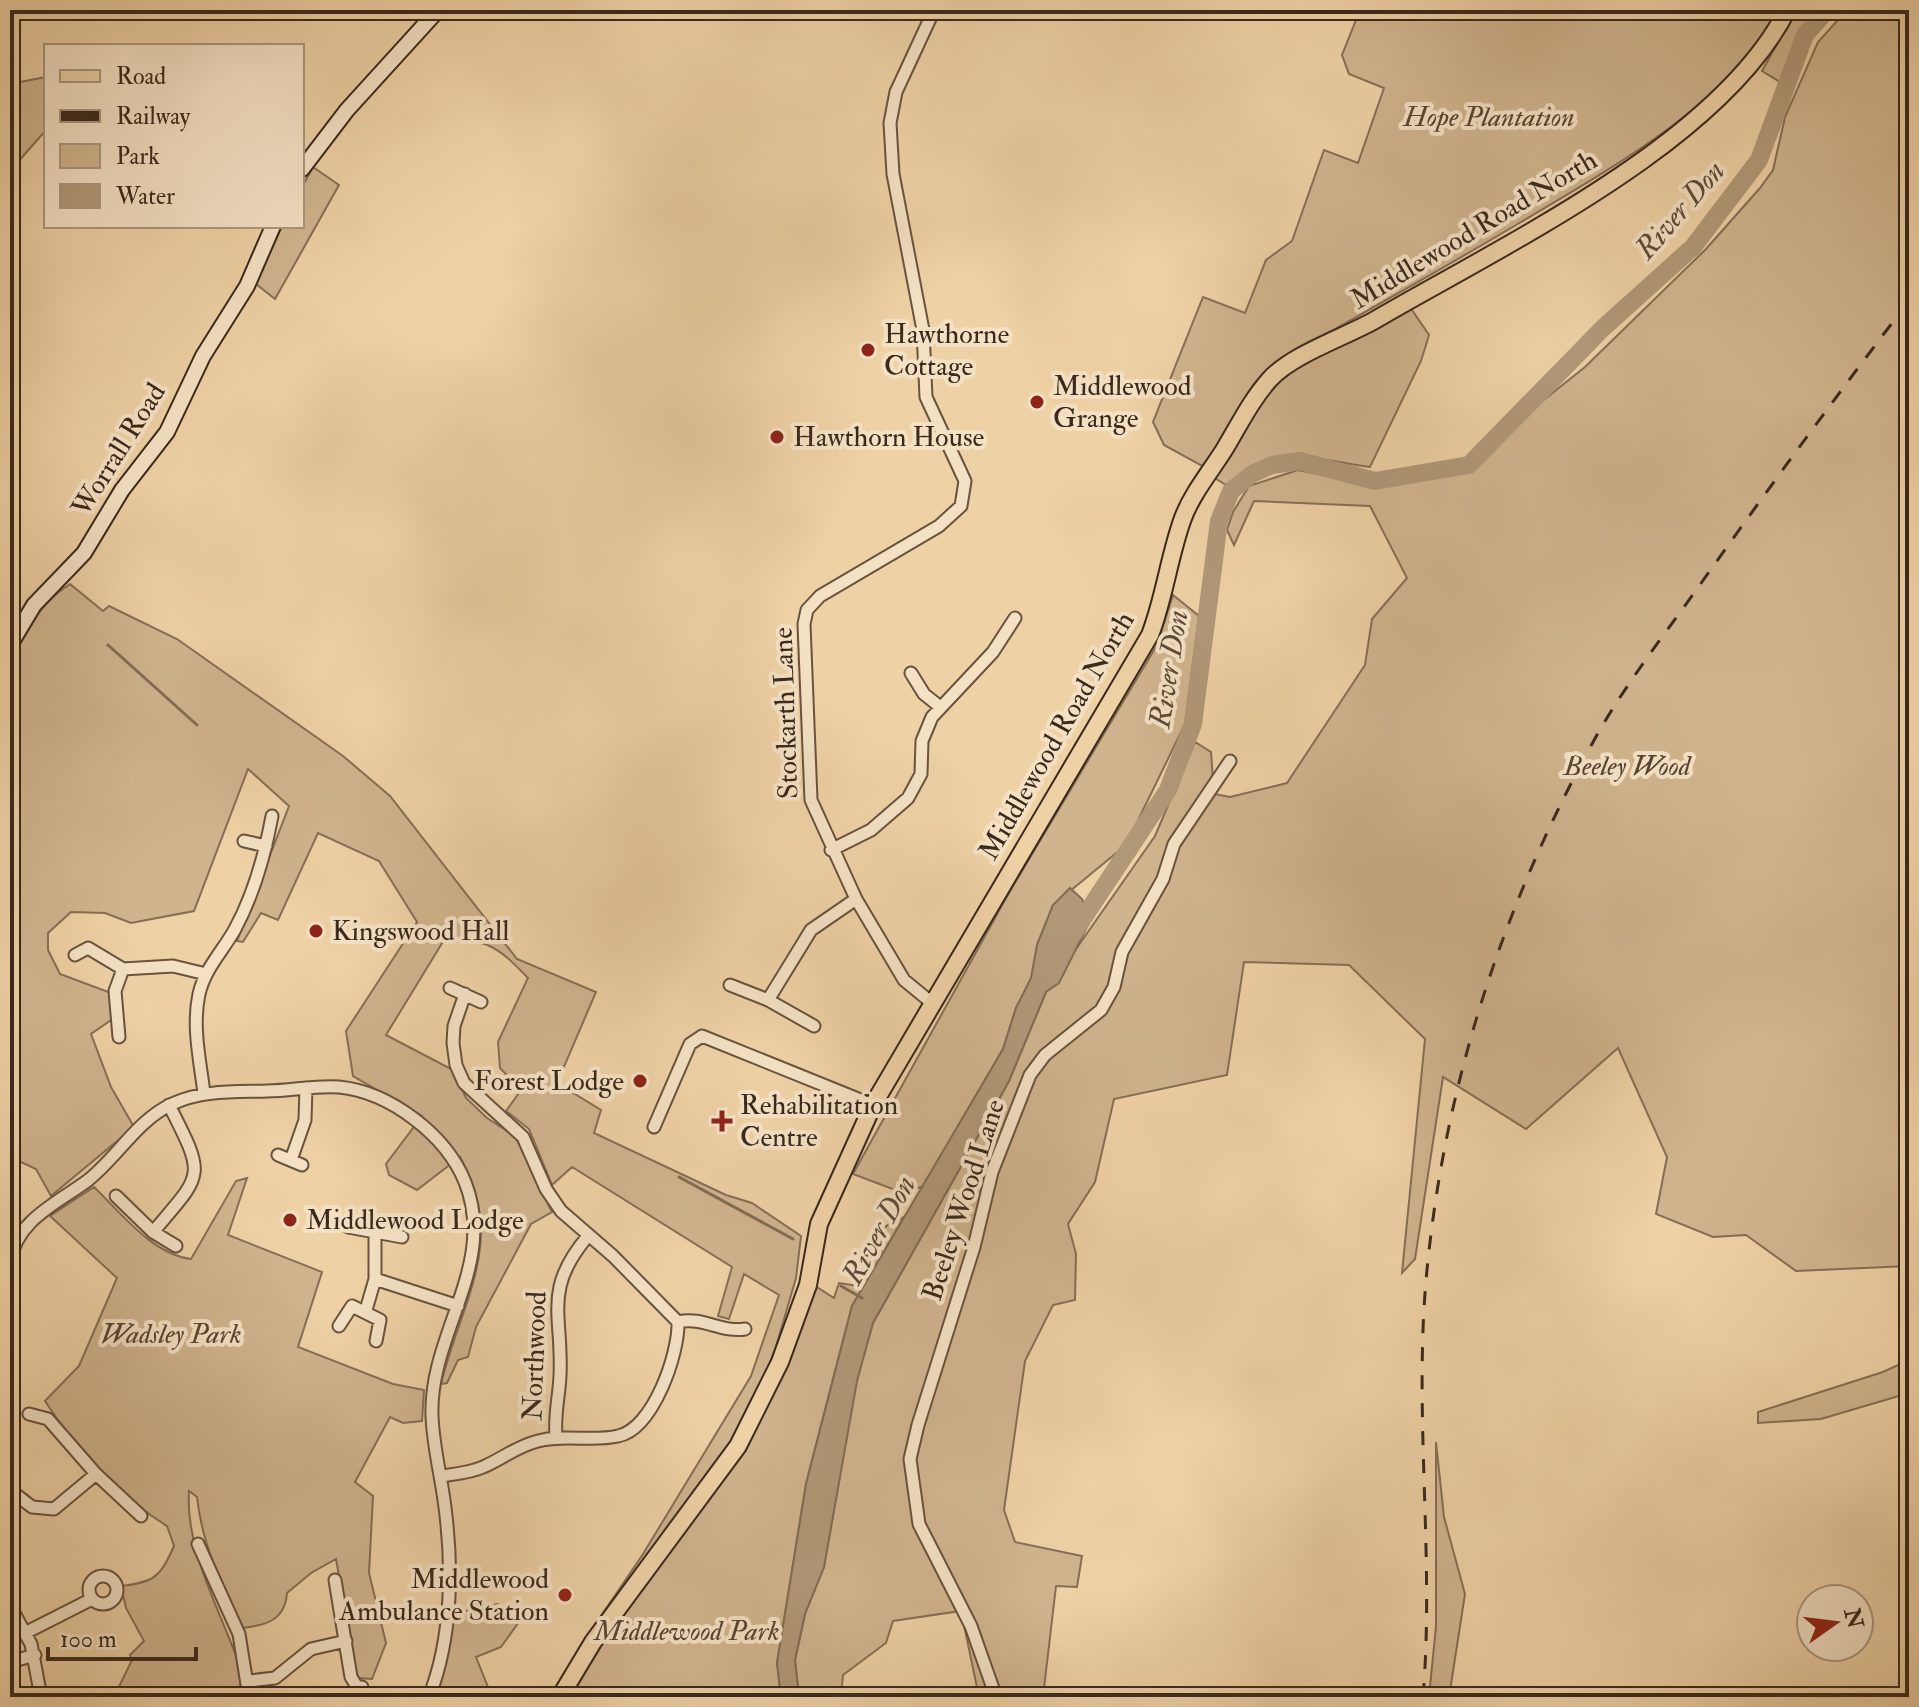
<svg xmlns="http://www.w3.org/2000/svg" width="1919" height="1707" viewBox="0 0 1919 1707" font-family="'IM FELL Double Pica',serif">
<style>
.green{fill:#d0b48e;stroke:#866e56;stroke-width:2}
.water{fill:#b19877;stroke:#826c53;stroke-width:2}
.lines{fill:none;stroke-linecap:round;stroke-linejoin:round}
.stream{stroke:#826c53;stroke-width:3}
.river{stroke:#b19877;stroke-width:18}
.street-casing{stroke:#68533f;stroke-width:15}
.secondary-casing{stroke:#3b291d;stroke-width:18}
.primary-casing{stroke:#3b291d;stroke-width:20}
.street{stroke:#f4e1c4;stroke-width:11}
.secondary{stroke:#f4e1c4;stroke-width:14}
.primary{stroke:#eed1a5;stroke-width:16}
.rail{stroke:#3b291d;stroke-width:3;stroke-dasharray:14 14;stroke-linecap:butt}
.poi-dot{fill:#8f2418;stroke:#f4e1c4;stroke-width:3}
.labels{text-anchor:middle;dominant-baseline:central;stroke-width:8;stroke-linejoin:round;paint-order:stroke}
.park-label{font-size:28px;font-style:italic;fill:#594534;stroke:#f4e1c4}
.street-label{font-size:28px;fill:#3b291d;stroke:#f4e1c4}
.poi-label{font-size:28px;fill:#3b291d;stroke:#f4e1c4;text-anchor:start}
.water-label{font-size:30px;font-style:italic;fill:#5e4a38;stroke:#f4e1c4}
</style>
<rect width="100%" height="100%" fill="#eed1a5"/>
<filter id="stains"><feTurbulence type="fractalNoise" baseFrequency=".0025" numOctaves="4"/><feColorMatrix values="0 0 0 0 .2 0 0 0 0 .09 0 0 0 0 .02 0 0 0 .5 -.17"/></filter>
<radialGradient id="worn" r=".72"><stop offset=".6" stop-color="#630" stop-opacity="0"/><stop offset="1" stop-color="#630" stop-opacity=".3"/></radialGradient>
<path class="green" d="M1360,10H1782C1734,100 1607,171 1521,222C1444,268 1367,311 1289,355L1262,376L1204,467L1164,445L1153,422L1203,297L1245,313L1266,260L1292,241L1324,150L1358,163L1384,88L1349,74L1342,55Z
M1796,10H1815L1800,30L1780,82L1762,71Z
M1847,10H1909V1266L1796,1271L1746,1235L1713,1237L1656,1214L1667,1157L1618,1048L1526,1129L1443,1077L1415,1259L1402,1273L1425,1039L1349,965L1244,962L1227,1075L1114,1099L1095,1182L1068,1224L1076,1254L1075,1300L1053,1305L1025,1361L1004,1510L1015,1542L1082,1556L1077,1587L1056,1586L1043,1697H979L961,1611L893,1621L886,1643L843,1675L841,1697H799L795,1660L805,1614L824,1567L856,1381L873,1323L1009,1081L1046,992L1155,836L1195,742L1211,752L1214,794L1230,797L1287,783L1365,665L1372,619L1407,578L1370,506L1254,501L1234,545L1227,530L1233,512L1249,486L1298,470L1349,480L1436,477L1491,442L1585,367L1706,249L1760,188L1773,170L1785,117L1818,42Z
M46,77V130L10,171V92L15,83Z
M313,167L339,185L275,299L256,284L282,226H302V187Z
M1410,307L1429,335L1421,361L1370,467C1312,459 1276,442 1226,485L1213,477L1271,387L1286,374Z
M70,584L103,611L109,606L177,639L343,756L390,796L517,959L596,992L557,1083L601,1110L594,1133L726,1195L752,1203L801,1236L796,1278L777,1343L766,1376L736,1436L586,1638L643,1554L751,1376L779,1295L744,1274L729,1319L718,1316L732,1267L572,1167L552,1185L529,1129L506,1111L521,1090L500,1068L498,1042L528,978C499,948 488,938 444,940L386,1035L453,1070L466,1098L487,1118L515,1136L552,1212L531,1224L476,1327L468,1357L458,1360L447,1383L441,1384C461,1301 508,1242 460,1157L417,1190L389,1175L386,1164L422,1116L353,1076L346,1031L417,922L379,861L318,833L278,920L261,913L243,942L237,941L289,806L248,769L194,911L131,923L105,913L71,912L48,933V950L60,974L111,993L114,1018L91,1034L111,1087L134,1127L51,1196L36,1169L10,1157V661C26,630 40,603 70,584Z
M1173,595L1199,616L1185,724L1126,845L1053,905L1037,945L1032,978L1016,1008L1003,1049L924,1186L903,1193L853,1174L1010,891L1157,645Z
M247,1178L228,1235L322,1272L298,1347L393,1384L424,1390L422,1421L403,1423L390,1417L355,1482L373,1496L369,1573L386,1643L372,1679L357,1678L336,1559L311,1573L287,1593C285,1620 267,1625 243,1628C222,1586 202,1545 197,1497L189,1491C185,1555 225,1618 244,1678L234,1697H114L132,1660L130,1655L144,1641L126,1608L121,1586C155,1582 160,1577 174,1546L167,1526C117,1495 76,1450 45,1401L79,1366L117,1278L50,1216L94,1187C121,1213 152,1254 191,1259L236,1181Z
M904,1217L852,1306L826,1406L806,1484L777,1663L781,1697H569L585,1665L741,1454L812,1284L834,1298L839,1283L859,1286L886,1226Z
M1909,1360V1393L1821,1419L1758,1423V1412L1883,1372Z
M1436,1442L1444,1517L1465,1594L1449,1697H1429L1436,1626Z
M498,1604L521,1619L501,1647L476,1657L492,1697H435L456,1613Z"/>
<path class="water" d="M1070,888L1082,899L1091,919L1059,983L1046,992L1009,1081L873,1323L857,1381L824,1567L805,1614L795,1660L799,1697H781L777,1663L806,1484L852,1306L1003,1049L1016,1008L1031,978L1037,945L1053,905Z"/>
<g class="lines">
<path class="stream" d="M108,645L197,725
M679,1177L793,1239
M841,1286L862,1298"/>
<path class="river" d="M1041,982L1168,790L1193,724L1219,521L1231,491L1252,474L1272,465L1300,461L1375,481L1469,465L1603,328L1693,247L1759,160L1805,35L1827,10"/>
<g class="street-casing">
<path id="street" d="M911,673L924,694L939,706
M244,841L266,846
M831,850L871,830L908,798L921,774L922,741L932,717L993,652L1015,618
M75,955L88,948L123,969L173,966L206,974
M730,985L768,1000L814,1026
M450,988L481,1002
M465,994L454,1026L453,1043L456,1065L464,1083L523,1137L546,1189L561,1211L613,1256L678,1322
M768,1000L811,930L856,899
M932,1003L904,980L856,899L811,800L804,624L807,610L820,596L939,526L961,506L965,481L926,397L923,330L893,174L890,123L896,92L934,10
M119,1037L115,991L123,969
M204,1093C200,1061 192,1026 199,994C205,968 223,951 235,929C254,894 265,854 272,816
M654,1127L690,1044L702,1036L873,1105
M278,1155L302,1165
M291,1160L305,1120L306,1088
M116,1196L153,1232L176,1246
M348,1227L402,1237
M153,1232C204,1172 206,1178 169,1105
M10,1261C18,1219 56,1204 87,1181C117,1158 136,1121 172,1104C202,1090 235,1092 267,1091C291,1091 315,1085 339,1087C390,1092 446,1135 465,1182C498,1265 429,1333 432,1416C433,1444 440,1472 444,1500C453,1563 453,1636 429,1697
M375,1279L458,1306
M366,1310L375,1279V1233
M339,1326L352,1306L380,1320L376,1341
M29,1414L48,1419L96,1474L141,1516
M556,1437C554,1415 559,1397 560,1376C563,1315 542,1290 588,1236
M441,1476C454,1474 470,1473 483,1467C502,1459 517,1446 538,1441C564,1434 592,1442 618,1436C653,1429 679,1354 678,1322C703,1316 721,1333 745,1329
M10,1490L32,1507L54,1509L96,1474
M198,1544L239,1634L249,1697
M89 1590a14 14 0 1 1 28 0a14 14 0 1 1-28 0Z
M335,1580L351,1677L357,1687H362
M10,1606L31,1644L41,1697
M27,1632L92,1599
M10,1662L35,1655
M249,1681L275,1678L311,1649L346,1641
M996,1697L971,1626L919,1524L910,1459L918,1425L974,1247L992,1172L1030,1075L1045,1055L1101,1010L1114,987L1122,952L1163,879L1174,844L1230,761"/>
</g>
<g class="secondary-casing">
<path id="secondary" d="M302,169L347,110L438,10
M10,645L34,605L84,553L122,490L167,432L203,356L247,286L273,226"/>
</g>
<g class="primary-casing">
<path id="primary" d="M560,1697L593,1642L738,1446L780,1362L808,1285L819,1224L873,1105L1150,635C1165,596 1169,556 1183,518C1192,494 1210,472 1224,450C1238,427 1251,400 1270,379C1293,354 1345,337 1375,320C1503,245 1720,143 1787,10"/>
</g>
<use href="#street" class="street"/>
<use href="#secondary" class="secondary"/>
<use href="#primary" class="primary"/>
<path class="rail" d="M1423,1697C1435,1551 1412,1405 1428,1260C1447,1078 1504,904 1592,744C1624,685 1666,633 1704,579C1771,485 1839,392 1909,301"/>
</g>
<g class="poi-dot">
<circle cx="868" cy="350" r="8"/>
<circle cx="1037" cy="402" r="8"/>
<circle cx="777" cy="437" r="8"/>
<circle cx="316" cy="931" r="8"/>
<circle cx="640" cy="1081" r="8"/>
<path d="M718 1109h8v8h8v8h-8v8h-8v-8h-8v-8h8z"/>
<circle cx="290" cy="1220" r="8"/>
<circle cx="565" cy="1595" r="8"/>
</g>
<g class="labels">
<g class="park-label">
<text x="1489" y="117">Hope Plantation</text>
<text x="1627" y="766">Beeley Wood</text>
<text x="171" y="1334">Wadsley Park</text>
<text x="687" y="1631">Middlewood Park</text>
</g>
<g class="street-label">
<text transform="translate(1474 230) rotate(-31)">Middlewood Road North</text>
<text transform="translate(119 450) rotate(-58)">Worrall Road</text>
<text transform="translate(786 713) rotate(-92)">Stockarth Lane</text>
<text transform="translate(1057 736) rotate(-60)">Middlewood Road North</text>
<text transform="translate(964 1200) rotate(-72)">Beeley Wood Lane</text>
<text transform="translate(535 1356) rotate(-88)">Northwood</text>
</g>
<g class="poi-label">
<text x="884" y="334">Hawthorne<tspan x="884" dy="32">Cottage</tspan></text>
<text x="1053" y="386">Middlewood<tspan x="1053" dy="32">Grange</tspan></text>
<text x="793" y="437">Hawthorn House</text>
<text x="332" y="931">Kingswood Hall</text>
<text x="624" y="1081" text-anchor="end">Forest Lodge</text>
<text x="740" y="1105">Rehabilitation<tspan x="740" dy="32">Centre</tspan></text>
<text x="306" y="1220">Middlewood Lodge</text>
<text x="549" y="1579" text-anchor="end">Middlewood<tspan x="549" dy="32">Ambulance Station</tspan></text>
</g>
<g class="water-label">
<text transform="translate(1680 210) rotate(-49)">River Don</text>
<text transform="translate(1169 669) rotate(-81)">River Don</text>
<text transform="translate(879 1230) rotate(-61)">River Don</text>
</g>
</g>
<rect width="1919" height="1707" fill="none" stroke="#eed1a5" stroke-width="40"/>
<rect x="12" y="12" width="1895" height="1683" fill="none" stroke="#3b291d" stroke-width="4"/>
<rect x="20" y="20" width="1879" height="1667" fill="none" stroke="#3b291d" stroke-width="2"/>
<rect x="44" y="44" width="260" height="184" fill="#f4e1c4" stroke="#aa9781" stroke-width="2"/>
<rect x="60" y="70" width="40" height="12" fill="#eed1a5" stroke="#aa9781" stroke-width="2"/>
<text x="116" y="84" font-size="24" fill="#3b291d">Road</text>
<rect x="60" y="110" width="40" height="12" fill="#3b291d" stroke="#aa9781" stroke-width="2"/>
<text x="116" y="124" font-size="24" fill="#3b291d">Railway</text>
<rect x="60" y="144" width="40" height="24" fill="#d0b48e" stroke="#aa9781" stroke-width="2"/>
<text x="116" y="164" font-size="24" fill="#3b291d">Park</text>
<rect x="60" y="184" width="40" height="24" fill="#b19877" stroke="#aa9781" stroke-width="2"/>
<text x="116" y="204" font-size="24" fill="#3b291d">Water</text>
<g transform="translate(1835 1623) rotate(76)"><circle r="38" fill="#f4e1c4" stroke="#aa9781" stroke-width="2"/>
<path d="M0-6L14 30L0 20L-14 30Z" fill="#8f2418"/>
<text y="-12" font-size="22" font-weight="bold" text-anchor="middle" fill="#3b291d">N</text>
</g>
<path d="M48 1647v12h148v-12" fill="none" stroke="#3b291d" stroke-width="4"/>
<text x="60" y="1647" font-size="24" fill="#3b291d" stroke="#f4e1c4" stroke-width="6" paint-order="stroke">100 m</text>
<rect width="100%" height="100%" filter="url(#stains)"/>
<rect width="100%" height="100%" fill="url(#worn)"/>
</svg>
